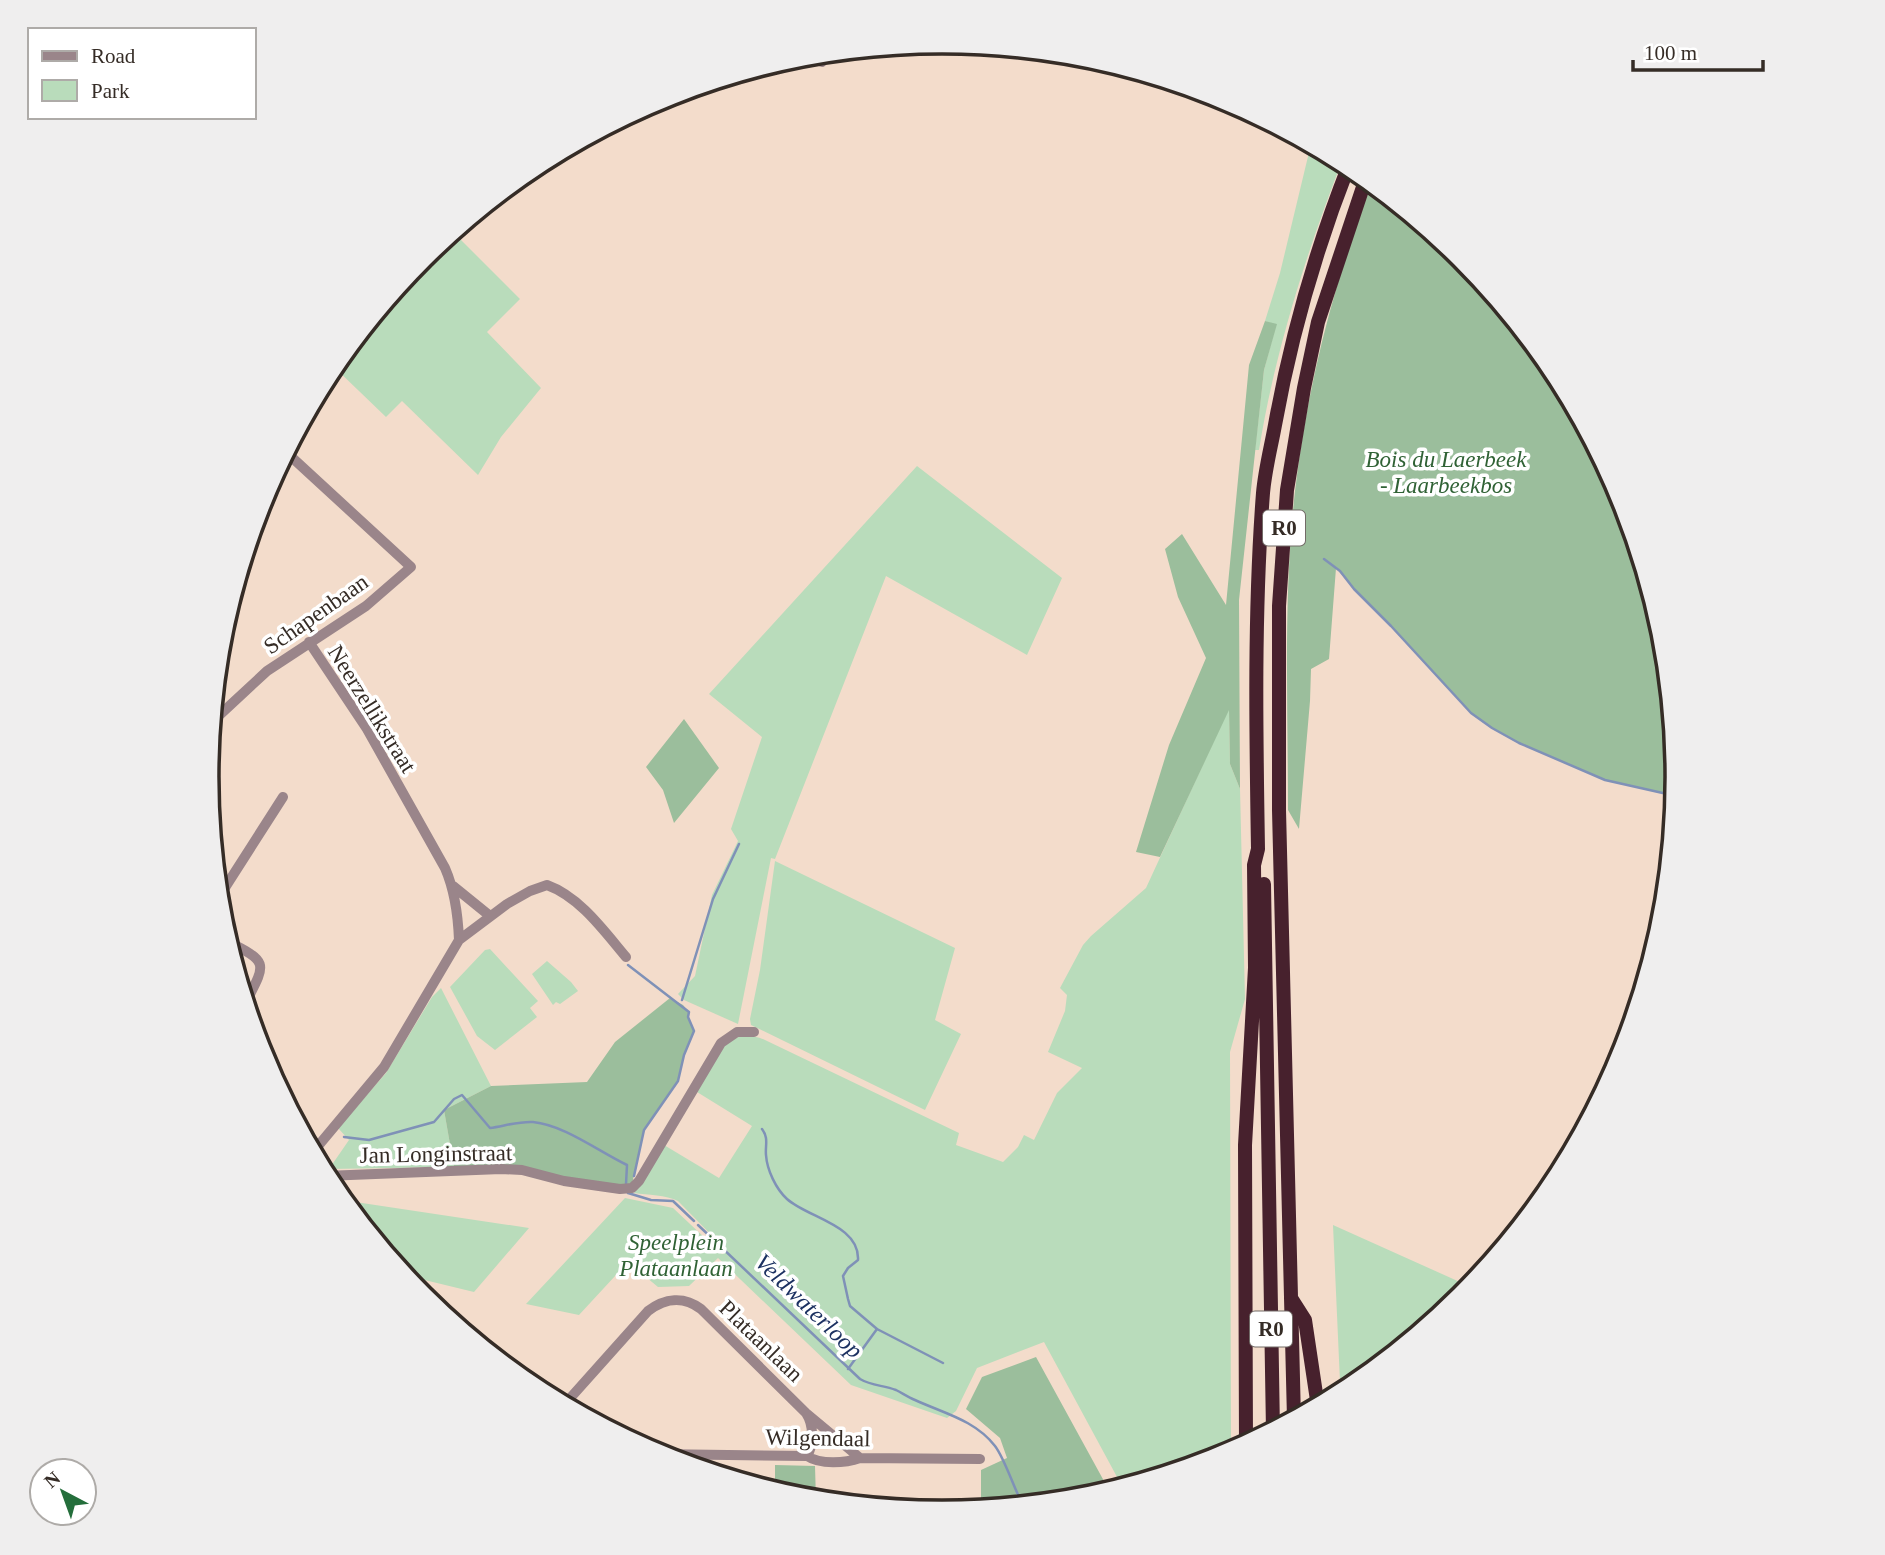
<svg xmlns="http://www.w3.org/2000/svg" width="1885" height="1555" viewBox="0 0 1885 1555" font-family="'Times New Roman',serif">
<style>
.green{fill:#b9dcbb}
.forest{fill:#9bbe9c}
.lines{fill:none;stroke-linecap:round;stroke-linejoin:round}
.stream{stroke:#7f91b7;stroke-width:2.5}
.minor{stroke:#9a858a;stroke-width:10}
.highway{stroke:#47212d;stroke-width:14}
.labels{text-anchor:middle;dominant-baseline:central;stroke-width:7;stroke-linejoin:round;paint-order:stroke}
.shield{fill:#fff;stroke:#726b67;stroke-width:2}
.shield-label{font-size:21px;font-weight:bold;fill:#352c26}
.park-label{font-size:23px;font-style:italic;fill:#306235;stroke:#fff}
.street-label{font-size:23px;fill:#352c26;stroke:#fff}
.water-label{font-size:24px;font-style:italic;fill:#1c3161;stroke:#fff}
.rim{fill:none;stroke:#352c26;stroke-width:3.5}
</style>
<rect width="100%" height="100%" fill="#f3dccb"/>
<path class="green" d="M1311,144L1342,161C1306,254 1275,351 1259,450H1255L1264,370L1276,325L1265,321L1280,273Z
M453,232L520,299L487,332L541,388L501,437L478,475L402,401L386,417L333,366L423,257Z
M917,466L1062,578L1027,655L886,576L775,859L771,858L738,1024L684,1000L678,994L695,976L712,895L738,841L731,829L762,737L709,694Z
M1229,708L1230,764L1240,789L1245,999L1230,1052L1231,1453L1123,1488L1044,1342L977,1368L956,1411L947,1418L851,1385L718,1258L689,1286L658,1287L628,1262L579,1315L526,1304L625,1198L673,1208L722,1254L728,1252L678,1201C666,1195 648,1195 634,1193L664,1145L719,1178L752,1126L697,1092C713,1062 724,1023 765,1040L959,1133L956,1145L1003,1162L1018,1147L1024,1135L1034,1140L1057,1093L1082,1068L1048,1052L1065,1011L1067,995L1060,988L1083,945L1091,936L1146,888Z
M775,861L955,948L935,1020L961,1034L925,1110L751,1025L750,1019L760,970Z
M490,949L538,1001L530,1008L537,1017L495,1050L477,1036L450,987L485,950Z
M547,961L571,982L578,991L560,1004L556,1002L553,1005L532,974Z
M441,988L491,1086L444,1110L454,1167L329,1169L349,1140L338,1128L386,1073L432,997Z
M342,1200L529,1228L474,1292L404,1275Z
M1333,1225L1471,1287L1462,1298L1343,1394L1340,1382Z"/>
<path class="forest" d="M1372,183L1463,258L1554,369L1622,496L1664,634L1678,778L1676,796L1605,780L1519,743L1492,728L1471,713L1391,626L1354,589L1336,568L1329,659L1311,669L1310,701L1299,829L1288,810C1288,704 1283,597 1295,491C1307,387 1334,281 1372,183Z
M1265,321L1277,324L1264,370L1239,600L1240,789L1230,764L1229,710L1160,857L1136,852L1169,745L1206,658L1178,597L1165,549L1182,534L1226,605L1249,365Z
M684,719L719,768L674,823L663,790L646,767Z
M670,998L683,1005L689,1012L688,1017L694,1031L684,1055L678,1081L644,1130L632,1184L628,1187L566,1178L454,1167L444,1110L491,1086L587,1082L615,1042Z
M1036,1357L1110,1492L1086,1499L981,1509V1470L1007,1458L1000,1438L966,1409L982,1377Z
M775,1465L815,1466L816,1500L799,1499L775,1492Z"/>
<g class="lines">
<path class="stream" d="M1324,559L1340,571L1354,589L1391,626L1471,713L1492,728L1519,743L1605,780L1676,796
M628,965L689,1012L688,1017L694,1031L684,1055L678,1081L644,1130L634,1176
M682,1000L713,899L739,844
M762,1129C769,1138 765,1146 766,1155C767,1170 776,1189 787,1199C808,1218 860,1225 858,1260L848,1268L843,1276L848,1299L850,1306L877,1329L848,1369
M344,1137L369,1140L434,1122L454,1099L462,1095L490,1128C504,1126 520,1121 533,1122C564,1125 598,1151 627,1165L626,1184
M628,1193L651,1200L673,1201L694,1221
M698,1225L860,1379C872,1386 883,1385 896,1390C902,1393 908,1397 915,1400C943,1413 975,1420 995,1446C1005,1459 1014,1489 1023,1505
M877,1329L943,1363"/>
<path class="minor" d="M806,55L822,62
M309,642L367,729L445,868C455,891 458,914 459,940
M212,722L267,671L366,606L411,567L286,452
M453,886L490,916
M219,897L283,797
M227,941C268,962 267,962 246,1002
M313,1152L384,1067L459,940L507,904L530,891L547,885C580,897 604,931 626,957
M325,1176L501,1169L522,1170L564,1181L620,1189L632,1188L639,1181L721,1043L737,1032H754
M564,1405L648,1311C665,1298 684,1296 701,1309L806,1413L860,1458
M806,1413C814,1425 814,1445 807,1456
M655,1454L807,1456C820,1465 846,1463 860,1458L980,1459"/>
<path class="highway" d="M1264,884L1273,1431
M1291,1298L1305,1320L1318,1407
M1294,1419L1279,810V606L1287,490L1304,388L1318,322L1366,178
M1246,1445L1245,1145L1255,968L1254,865L1258,849C1256,730 1254,611 1263,493C1265,470 1271,447 1275,425C1291,336 1316,249 1349,165"/>
</g>
<g class="labels">
<g class="shield">
<rect x="1263" y="510.5" width="42" height="35" rx="5"/>
<rect x="1250" y="1311.5" width="42" height="35" rx="5"/>
</g>
<g class="shield-label">
<text x="1284" y="528">R0</text>
<text x="1271" y="1329">R0</text>
</g>
<g class="park-label">
<text x="1446" y="459">Bois du Laerbeek<tspan x="1446" dy="26">- Laarbeekbos</tspan></text>
<text x="676" y="1242">Speelplein<tspan x="676" dy="26">Plataanlaan</tspan></text>
</g>
<g class="street-label">
<text transform="translate(316 614) rotate(-35)">Schapenbaan</text>
<text transform="translate(372 709) rotate(58)">Neerzellikstraat</text>
<text transform="translate(436 1154) rotate(-1)">Jan Longinstraat</text>
<text transform="translate(761 1341) rotate(44)">Plataanlaan</text>
<text transform="translate(818 1438) rotate(1)">Wilgendaal</text>
</g>
<g class="water-label">
<text transform="translate(809 1306) rotate(44)">Veldwaterloop</text>
</g>
</g>
<path d="M0 0H1885V1555H0ZM219 777a723 723 0 1 1 1446 0a723 723 0 1 1-1446 0Z" fill="#efeeee" fill-rule="evenodd"/>
<path class="rim" d="M219 777a723 723 0 1 1 1446 0a723 723 0 1 1-1446 0Z"/>
<rect x="28" y="28" width="228" height="91" fill="#ffffff" stroke="#aeaba8" stroke-width="2"/>
<rect x="42" y="51" width="35" height="10" fill="#9a858a" stroke="#aeaba8" stroke-width="2"/>
<text x="91" y="63" font-size="21" fill="#352c26">Road</text>
<rect x="42" y="80" width="35" height="21" fill="#b9dcbb" stroke="#aeaba8" stroke-width="2"/>
<text x="91" y="98" font-size="21" fill="#352c26">Park</text>
<g transform="translate(63 1492) rotate(319)"><circle r="33" fill="#ffffff" stroke="#aeaba8" stroke-width="2"/>
<path d="M0-5L12 26L0 18L-12 26Z" fill="#246e3b"/>
<text y="-10" font-size="19" font-weight="bold" text-anchor="middle" fill="#352c26">N</text>
</g>
<path d="M1633 60v10h130v-10" fill="none" stroke="#352c26" stroke-width="3.5"/>
<text x="1644" y="60" font-size="21" fill="#352c26" stroke="#ffffff" stroke-width="5" paint-order="stroke">100 m</text>
</svg>
